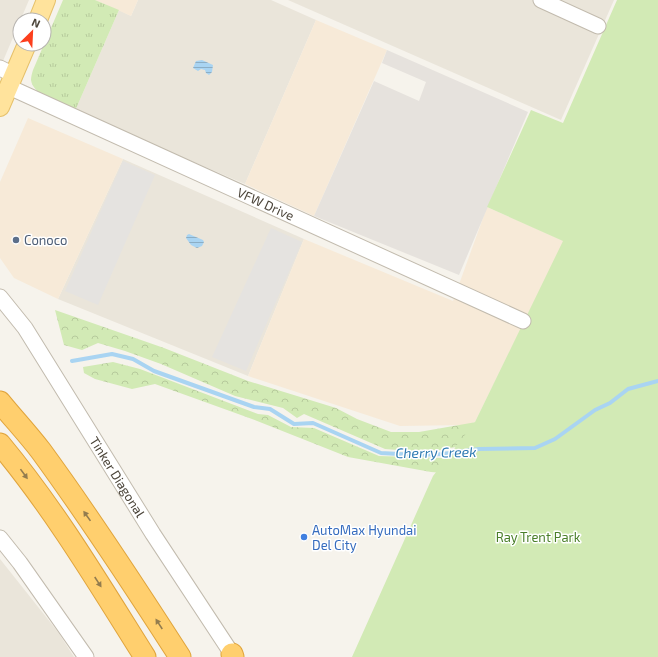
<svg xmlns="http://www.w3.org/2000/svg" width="658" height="657" viewBox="0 0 658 657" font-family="'Exo 2',sans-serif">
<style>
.residential{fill:#eae5da}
.commercial{fill:#f7ead8}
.industrial{fill:#e6e2dd}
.grass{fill:url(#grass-tufts)}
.forest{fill:url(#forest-crowns)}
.park{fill:#d2eab5}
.parking{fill:#e5e3e0}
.water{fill:url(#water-rules)}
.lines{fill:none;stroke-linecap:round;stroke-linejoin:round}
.stream{stroke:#a9d4f2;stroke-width:4}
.minor-casing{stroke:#c2bbae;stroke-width:17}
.major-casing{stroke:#e6c16a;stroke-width:20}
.highway-casing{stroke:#e0a43c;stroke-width:23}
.minor{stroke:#fff;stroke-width:15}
.major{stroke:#ffe39c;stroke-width:18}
.highway{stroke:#ffcf6e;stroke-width:21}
.oneway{fill:#937c4e}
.service-dot{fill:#5c6f8a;stroke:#fff;stroke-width:1.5}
.shop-dot{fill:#3f7fe0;stroke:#fff;stroke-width:1.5}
.labels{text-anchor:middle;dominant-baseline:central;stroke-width:3;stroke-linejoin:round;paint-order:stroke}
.street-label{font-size:13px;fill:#4b4439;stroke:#fff}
.service-label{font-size:13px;fill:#4e5e75;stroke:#fff;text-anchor:start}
.shop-label{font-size:13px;fill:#366cbe;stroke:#fff;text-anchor:start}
.park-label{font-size:13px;fill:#4a7f2a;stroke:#fff}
.water-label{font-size:14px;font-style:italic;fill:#2e7ab2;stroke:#fff}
</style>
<defs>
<pattern id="grass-tufts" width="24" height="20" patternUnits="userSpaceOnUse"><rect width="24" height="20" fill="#d2eab5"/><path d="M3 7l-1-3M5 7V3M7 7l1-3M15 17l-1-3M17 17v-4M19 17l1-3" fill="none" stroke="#b6ca9c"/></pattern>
<pattern id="forest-crowns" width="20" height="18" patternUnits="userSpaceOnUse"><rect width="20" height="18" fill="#d2eab5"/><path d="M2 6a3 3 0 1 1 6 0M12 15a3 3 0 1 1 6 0" fill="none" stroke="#b6ca9c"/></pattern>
<pattern id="water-rules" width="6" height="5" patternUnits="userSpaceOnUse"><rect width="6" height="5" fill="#a9d4f2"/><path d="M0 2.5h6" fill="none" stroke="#8caec5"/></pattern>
</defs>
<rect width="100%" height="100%" fill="#f6f3ec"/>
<path class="residential" d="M0,0H29L3,61L0,60Z
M138,0H271L316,20L245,184L75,111L119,10L131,16Z
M288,0H614L561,120Z
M123,159L304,239L248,376L58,299Z
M0,559L58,632L74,657H0Z"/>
<path class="commercial" d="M95,0H138L131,16Z
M316,20L387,50L314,216L245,184Z
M28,118L123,159L58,299L14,278L0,258V182Z
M487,207L564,241L475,422L467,425L400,426L248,376L304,239L453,301Z"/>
<path class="industrial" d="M387,50L528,112L459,275L314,216L374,81L419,101L426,82L382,63Z"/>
<path class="grass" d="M63,0H95L119,10L75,111C63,105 33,96 31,80C31,77 32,73 33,70Z"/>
<path class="forest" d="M55,310L164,348L248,381L336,408L357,419L391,432H419L482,421L483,442L440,450L411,451L385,449L304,414L297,418L283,408L235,396L161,364L125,351L98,343L82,350L64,345Z
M113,362L140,369L258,414L268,415L291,427L314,428L379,456L442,458L489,457L443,473L431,472L348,457L252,419L155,384L132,389L95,379L84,373L83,367Z"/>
<path class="park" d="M617,0H658V657H352L433,476L475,422L563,241L487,207L531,110L563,123Z"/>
<path class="parking" d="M123,161L155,175L98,305L65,291Z
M271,228L302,242L246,371L212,357Z"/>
<path class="water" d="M202,60L213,65L212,72L209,75L206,73L205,70L201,69L198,71L193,68L196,61Z
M189,234L203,240L204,242L202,246L197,248L191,245L186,238L187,235Z"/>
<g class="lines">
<path class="stream" d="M72,361L112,354L133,359L154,371L254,407L270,409L294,424L313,423L381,453L417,455L442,454L479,449L535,448L555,439L595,410L610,403L628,389L658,381"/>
<g class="minor-casing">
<g id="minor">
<path d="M541,0L598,26"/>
<path d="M0,68L14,75"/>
<path id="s1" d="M9,87L523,321"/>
<path id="s2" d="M0,297L25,328L153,534L234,657"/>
<path d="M0,538L20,563L86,657"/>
</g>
</g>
<g class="major-casing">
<path id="major" d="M38,20L46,0
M0,107L27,44"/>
</g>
<g class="highway-casing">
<path id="highway" d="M0,402C13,418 28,434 41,451C90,518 135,587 180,657
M0,444C55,510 99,584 145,657
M232,654L233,657"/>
</g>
<use href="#minor" class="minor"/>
<use href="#major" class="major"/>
<use href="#highway" class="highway"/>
</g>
<defs><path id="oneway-solid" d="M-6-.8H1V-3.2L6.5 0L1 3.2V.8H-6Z"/></defs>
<g class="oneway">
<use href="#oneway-solid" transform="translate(24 474) rotate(54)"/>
<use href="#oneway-solid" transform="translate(87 516) rotate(-125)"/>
<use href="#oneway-solid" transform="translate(98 582) rotate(57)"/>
<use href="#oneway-solid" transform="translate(159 624) rotate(-123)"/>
</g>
<circle class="service-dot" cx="16" cy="240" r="4"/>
<circle class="shop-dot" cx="304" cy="537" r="4"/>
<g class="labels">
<g class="street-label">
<text stroke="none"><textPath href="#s1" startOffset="282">VFW Drive</textPath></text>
<text stroke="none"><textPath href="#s2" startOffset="215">Tinker Diagonal</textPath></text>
</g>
<g class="service-label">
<text x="24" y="240">Conoco</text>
</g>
<g class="shop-label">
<text x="312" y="530">AutoMax Hyundai<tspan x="312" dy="15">Del City</tspan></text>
</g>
<g class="park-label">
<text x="538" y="537">Ray Trent Park</text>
</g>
<g class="water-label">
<text transform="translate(436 452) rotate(-1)">Cherry Creek</text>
</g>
</g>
<g transform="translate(32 32) rotate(24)"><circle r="19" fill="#ffffff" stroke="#b7b4b0"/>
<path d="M0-3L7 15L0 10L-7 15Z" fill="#fc3f1d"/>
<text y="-6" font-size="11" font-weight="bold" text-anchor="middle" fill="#4b4439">N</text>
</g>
</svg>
